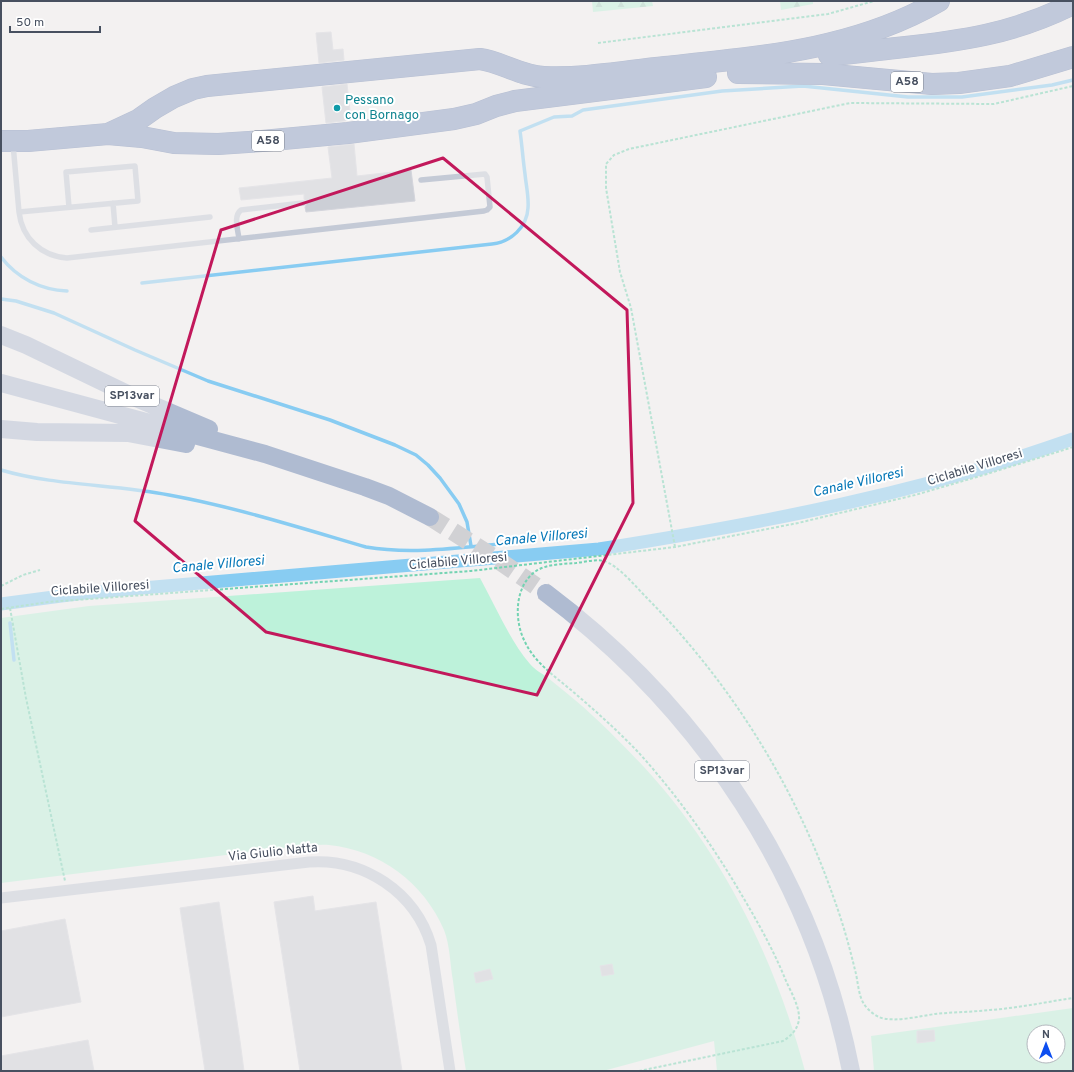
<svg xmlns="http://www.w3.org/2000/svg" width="1074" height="1072" viewBox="0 0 1074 1072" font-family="Overpass,sans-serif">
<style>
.grass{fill:#bdf2da;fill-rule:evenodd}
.forest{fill:url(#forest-firs)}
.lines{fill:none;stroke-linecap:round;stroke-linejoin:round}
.stream{stroke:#88ccf2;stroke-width:3.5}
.canal{stroke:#88ccf2;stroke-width:13}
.building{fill:#cccfd6;stroke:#d4d5dc}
.primary-tunnel{stroke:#d1d1d4;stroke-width:18;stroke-dasharray:18 9;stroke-linecap:butt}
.highway-casing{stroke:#7185ae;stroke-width:22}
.path{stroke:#73d3b2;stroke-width:2;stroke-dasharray:3 2;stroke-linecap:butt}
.lane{stroke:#c4cad6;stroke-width:5.5}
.street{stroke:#c4cad6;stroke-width:11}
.primary{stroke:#afbbd1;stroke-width:18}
.highway{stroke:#869ac2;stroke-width:21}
.marked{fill:none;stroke:#c2185b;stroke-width:3;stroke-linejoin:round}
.culture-dot{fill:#0f9aa8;stroke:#fff;stroke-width:1.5}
.labels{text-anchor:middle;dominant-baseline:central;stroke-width:4;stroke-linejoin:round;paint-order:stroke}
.shield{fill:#fff;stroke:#7e8490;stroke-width:1}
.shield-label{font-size:12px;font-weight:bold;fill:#475060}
.culture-label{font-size:13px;fill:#0d838f;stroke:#fff;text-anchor:start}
.street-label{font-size:13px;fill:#475060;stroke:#fff}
.water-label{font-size:14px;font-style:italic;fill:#0376b7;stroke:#fff}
</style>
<defs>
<pattern id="forest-firs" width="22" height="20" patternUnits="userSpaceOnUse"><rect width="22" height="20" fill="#bdf2da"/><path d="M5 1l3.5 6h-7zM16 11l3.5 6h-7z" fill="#a4d1be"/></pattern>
</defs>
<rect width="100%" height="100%" fill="#f3f1f1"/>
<path class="grass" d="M480,578C496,607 509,639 530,664C534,669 541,673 547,677C556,685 566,692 575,700C600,721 622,744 644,767C723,853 775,959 805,1071H717L714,1041L603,1071H466C461,1041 457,1011 453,981C450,964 450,945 444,930C424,883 380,850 329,845C319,844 309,846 299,846L1,883V618L89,606Z
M1073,1008V1071H874L871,1036ZM1034,1032H1058V1056H1034Z"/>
<path class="forest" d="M592,1H652L653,6L593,12Z
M780,1H813V4L781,10Z"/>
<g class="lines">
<path class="stream" d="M1,257C17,278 41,290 67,291
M142,283L492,244C511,242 527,227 528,208C529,197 526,185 525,174C523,160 522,145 520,131L554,117L572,116L583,110L722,91L803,86L908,97H962L1052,85L1073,80
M1,299L16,301L54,313L135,350L208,381L330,420L395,445L416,455L428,465L440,478L459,504L467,522L471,546
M1,470C55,486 114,484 169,495C235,507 301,528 366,547C413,555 464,547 511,543
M10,623L14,660"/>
<path class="canal" d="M1,604L84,593L599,549C759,524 920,493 1073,439"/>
</g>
<path class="building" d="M331,32L333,50L343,49L344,60L319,63L316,33Z
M347,84L351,120L326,123L322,87Z
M354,144L357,176L411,170L415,201L306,212L305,207L307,203L304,199V194L241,200L239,188L332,178L328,147Z
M313,896L315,911L376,902L402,1071H300L274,902Z
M219,902L240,1041L244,1071H205L180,908Z
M65,919L81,1002L1,1017V931Z
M612,964L614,974L602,976L600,966Z
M490,969L493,979L476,983L474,973Z
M934,1030L935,1041L917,1043V1031Z
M88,1040L94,1071H1V1056Z"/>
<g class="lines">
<path class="primary-tunnel" d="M430,517L501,562L546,593"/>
<g class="highway-casing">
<path id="highway" d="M829,55C851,54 874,50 896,48C961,41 1013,34 1073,4
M738,73L823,74L932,84L959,83L1010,76L1073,57
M108,134L138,120L155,108L174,97L193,89L207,86L480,59C502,62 520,76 544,77C584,79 625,71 665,67C759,57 855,50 939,1
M1,141H28L108,134L142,137L174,143L218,144L262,141L348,133L454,119L476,114L496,106L515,101L706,77"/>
</g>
<path class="path" d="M598,43L828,14L874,1
M675,547L631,308L620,272L606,188V164L614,155L629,149L850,103L994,104L1073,86
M1,586L23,575L40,570
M10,608L26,698L65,881
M1,609L48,602L471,571L675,547L798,523L915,495L987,474L1073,447
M639,1071L783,1041C791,1036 797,1030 799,1020C800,1007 791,992 786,981C772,946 753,914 734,882C706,836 675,793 639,753C620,733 599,714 578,696C559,679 536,665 525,642C514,621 514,586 536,571C547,564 563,564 576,563C585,562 595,559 604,561C618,565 636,587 646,597C730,682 794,784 833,896C842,920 849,945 855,970C858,980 858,995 864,1004C867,1009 874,1015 879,1017C893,1023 920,1016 935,1014C953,1012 972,1012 990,1010C1018,1008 1046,1002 1073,998"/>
<path class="lane" d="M13,144L19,212L138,201L135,166L66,172L69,207
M113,203L115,227
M19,212C22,238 41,256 67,258L484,211L487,210L490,207L487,177L485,174L421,180
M91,230L210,217
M239,239C238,230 233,216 241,210L303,203"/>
<path class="street" d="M1,898L309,862C364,858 415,892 431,945L450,1071"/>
<path class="primary" d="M1,335L26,345L136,398L209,429
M1,383L265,454L365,487L389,496L430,517
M1,429L37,432L128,433L186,444
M546,593C703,711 813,878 851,1071"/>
<use href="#highway" class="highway"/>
</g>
<path d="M0 0H1074V1072H0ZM443,158L627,310L633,503L537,695L266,632L135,521L221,230Z" fill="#f3f1f1" fill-opacity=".55" fill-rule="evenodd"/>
<path class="marked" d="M443,158L627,310L633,503L537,695L266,632L135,521L221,230Z"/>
<circle class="culture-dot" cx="337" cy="108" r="4"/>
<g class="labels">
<g class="shield">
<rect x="891" y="72" width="32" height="20" rx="3"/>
<rect x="252" y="131" width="32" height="20" rx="3"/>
<rect x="105" y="386" width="54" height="20" rx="3"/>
<rect x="695" y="761" width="54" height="20" rx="3"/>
</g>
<g class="shield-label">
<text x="907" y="82">A58</text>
<text x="268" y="141">A58</text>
<text x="132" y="396">SP13var</text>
<text x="722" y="771">SP13var</text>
</g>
<g class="culture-label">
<text x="345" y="101">Pessano<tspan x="345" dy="15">con Bornago</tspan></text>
</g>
<g class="street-label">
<text transform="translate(975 468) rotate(-17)">Ciclabile Villoresi</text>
<text transform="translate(458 562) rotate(-5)">Ciclabile Villoresi</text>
<text transform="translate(100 589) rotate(-4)">Ciclabile Villoresi</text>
<text transform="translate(273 853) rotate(-6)">Via Giulio Natta</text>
</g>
<g class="water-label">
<text transform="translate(858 483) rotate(-13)">Canale Villoresi</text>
<text transform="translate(541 538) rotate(-5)">Canale Villoresi</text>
<text transform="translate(218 565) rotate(-5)">Canale Villoresi</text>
</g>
</g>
<rect width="1074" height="1072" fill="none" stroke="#475060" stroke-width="4"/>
<g transform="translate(1046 1044)"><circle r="19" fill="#ffffff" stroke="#b5b9bf"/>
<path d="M0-3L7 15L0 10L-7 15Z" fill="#0d4ef0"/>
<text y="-6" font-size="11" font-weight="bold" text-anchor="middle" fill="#475060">N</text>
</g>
<path d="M10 26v6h90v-6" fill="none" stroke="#475060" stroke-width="2"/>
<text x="16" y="26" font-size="12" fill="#475060" stroke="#ffffff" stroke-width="3" paint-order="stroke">50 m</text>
</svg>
